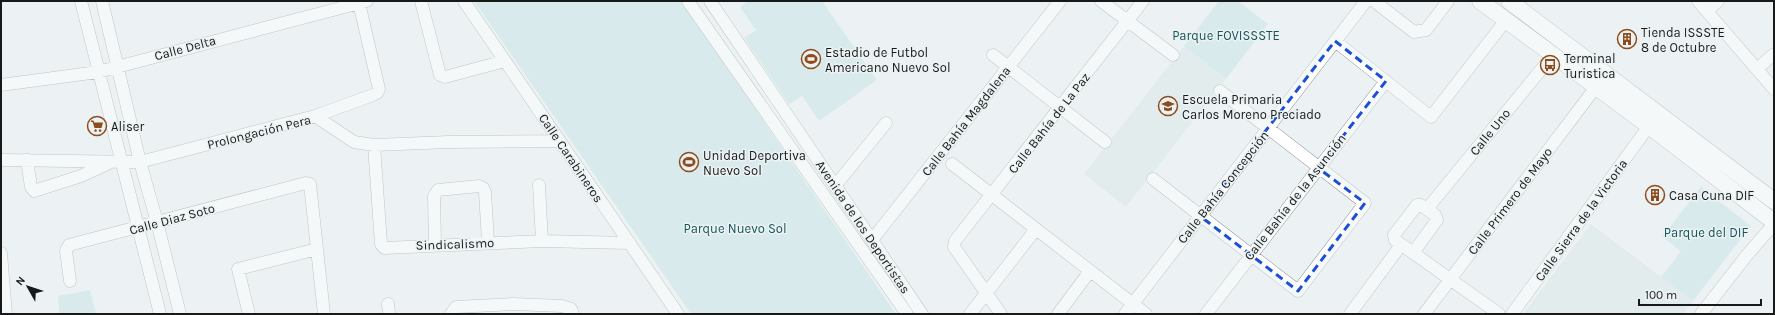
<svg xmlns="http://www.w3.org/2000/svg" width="1775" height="315" viewBox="0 0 1775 315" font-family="Karla,sans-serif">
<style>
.built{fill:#d6e5e6}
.green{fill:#c0e1e4}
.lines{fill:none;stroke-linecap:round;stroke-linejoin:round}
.minor-casing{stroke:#8a8f90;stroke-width:13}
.major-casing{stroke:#8a8f90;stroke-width:17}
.minor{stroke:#fff;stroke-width:12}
.major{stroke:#fff;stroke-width:16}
.marked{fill:none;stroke:#1d4ed8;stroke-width:3;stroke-dasharray:8 5;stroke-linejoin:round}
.labels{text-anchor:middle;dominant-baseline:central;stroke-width:3;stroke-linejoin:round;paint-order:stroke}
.poi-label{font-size:13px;fill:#181a1a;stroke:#ecf2f3;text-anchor:start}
.park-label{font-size:13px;fill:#15555a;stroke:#ecf2f3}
.street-label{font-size:13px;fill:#181a1a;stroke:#ecf2f3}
</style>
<rect width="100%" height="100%" fill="#ecf2f3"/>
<path class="built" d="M1184,46L1226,79L1126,207L1084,174Z
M1591,224L1693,301L1683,314H1523Z"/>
<path class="green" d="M474,1H681L896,314H691Z
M748,1H822L877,80L819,121L802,96L789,104L744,38L756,30L740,7Z
M1219,1H1238L1268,24L1226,79L1184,46Z
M1701,187L1751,226L1693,301L1661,277L1681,251L1662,237Z
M90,290L96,314H59L58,296Z"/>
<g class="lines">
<g class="minor-casing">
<path id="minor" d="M81,1L160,314
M102,1L140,162L157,222L180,314
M421,1L440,75L445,77L505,61
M464,1L678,314
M688,1L907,314
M710,1L922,314
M1101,1L1173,55
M1374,1L1414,32L1426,30L1448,1
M1698,1L1774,89
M1707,11L1718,1
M1335,41L1431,117L1506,20
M993,55L1105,142
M1757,69L1774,54
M1,85L98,72L367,1
M315,116L373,95L377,93L379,89L359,3
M374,145L381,244L384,248L542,241L630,243
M1,160L140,162L315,116L354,142L374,145L449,142L560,141
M27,160L31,187L34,191L81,176L109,163
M952,164L1146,314
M1153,179L1298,291L1365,203L1220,91
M539,185L542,241
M835,186L886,123
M1427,209L1553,55
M872,240L1060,1
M435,244L434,196L438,190L479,186L483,188L485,192L488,242
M1,253L6,314
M1413,253L1437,220L1435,215L1421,205H1417L1394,235L1395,240L1499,314
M70,281L66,251L69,245L306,183L310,184L324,314
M388,304L389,314
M249,314L238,269L317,249
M451,314L456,307L513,304L562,306L571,309L573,314
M970,314L1036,229
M1001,314L954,247L955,241L1143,1
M1058,314L1090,271
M1125,314L1366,1
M1206,314L1386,81
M1350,314L1401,245
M1424,314L1596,87
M1512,314L1649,126
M1701,314L1747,255L1774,224"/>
</g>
<g class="major-casing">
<path id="major" d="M1480,1L1649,126L1774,222
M1509,1L1774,201"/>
</g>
<use href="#minor" class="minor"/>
<use href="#major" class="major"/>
</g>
<path d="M0 0H1775V315H0ZM1335,41L1386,81L1318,168L1365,203L1298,291L1200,216Z" fill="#ecf2f3" fill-opacity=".55" fill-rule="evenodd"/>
<path class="marked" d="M1335,41L1386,81L1318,168L1365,203L1298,291L1200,216Z"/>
<defs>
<g id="building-ring" transform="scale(1)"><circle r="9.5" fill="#ecf2f3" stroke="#8e4c1c" stroke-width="1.5"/><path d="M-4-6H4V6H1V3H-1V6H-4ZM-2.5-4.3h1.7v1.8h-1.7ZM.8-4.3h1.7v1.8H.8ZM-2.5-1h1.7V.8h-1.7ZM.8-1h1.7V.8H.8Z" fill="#8e4c1c"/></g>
<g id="stadium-ring" transform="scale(1)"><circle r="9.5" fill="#ecf2f3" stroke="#8e4c1c" stroke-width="1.5"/><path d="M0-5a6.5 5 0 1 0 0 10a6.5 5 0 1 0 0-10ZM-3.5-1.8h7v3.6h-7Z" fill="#8e4c1c"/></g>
<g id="bus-ring" transform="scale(1)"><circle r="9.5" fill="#ecf2f3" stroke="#8e4c1c" stroke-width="1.5"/><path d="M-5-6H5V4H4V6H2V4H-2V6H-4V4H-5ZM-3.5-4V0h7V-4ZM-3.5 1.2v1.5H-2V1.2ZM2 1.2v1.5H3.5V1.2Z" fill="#8e4c1c"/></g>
<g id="school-ring" transform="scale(1)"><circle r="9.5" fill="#ecf2f3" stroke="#8e4c1c" stroke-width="1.5"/><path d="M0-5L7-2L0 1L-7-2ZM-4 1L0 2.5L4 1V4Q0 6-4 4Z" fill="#8e4c1c"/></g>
<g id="supermarket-ring" transform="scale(1)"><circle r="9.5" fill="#ecf2f3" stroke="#8e4c1c" stroke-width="1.5"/><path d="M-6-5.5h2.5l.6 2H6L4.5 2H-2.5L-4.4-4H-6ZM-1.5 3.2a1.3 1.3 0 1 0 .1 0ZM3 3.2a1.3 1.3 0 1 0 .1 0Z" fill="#8e4c1c"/></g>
</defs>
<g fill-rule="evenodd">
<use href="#building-ring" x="1627" y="39"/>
<use href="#stadium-ring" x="811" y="59"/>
<use href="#bus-ring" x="1550" y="65"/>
<use href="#school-ring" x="1168" y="106"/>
<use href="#supermarket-ring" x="97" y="126"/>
<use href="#stadium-ring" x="689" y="162"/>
<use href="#building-ring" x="1655" y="195"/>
</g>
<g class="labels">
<g class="poi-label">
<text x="1641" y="32">Tienda ISSSTE<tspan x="1641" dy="15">8 de Octubre</tspan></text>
<text x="825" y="52">Estadio de Futbol<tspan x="825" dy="15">Americano Nuevo Sol</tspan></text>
<text x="1564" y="58">Terminal<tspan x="1564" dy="15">Turistica</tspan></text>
<text x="1182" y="99">Escuela Primaria<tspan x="1182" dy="15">Carlos Moreno Preciado</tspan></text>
<text x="111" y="126">Aliser</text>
<text x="703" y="155">Unidad Deportiva<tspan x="703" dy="15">Nuevo Sol</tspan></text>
<text x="1669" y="195">Casa Cuna DIF</text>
</g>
<g class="park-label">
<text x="1226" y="35">Parque FOVISSSTE</text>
<text x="735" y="228">Parque Nuevo Sol</text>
<text x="1706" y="232">Parque del DIF</text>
</g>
<g class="street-label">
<text transform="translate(185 48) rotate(-15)">Calle Delta</text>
<text transform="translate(966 121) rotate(-52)">Calle Bahía Magdalena</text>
<text transform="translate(1049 123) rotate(-52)">Calle Bahía de La Paz</text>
<text transform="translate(259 132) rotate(-14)">Prolongación Pera</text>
<text transform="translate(1490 132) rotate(-51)">Calle Uno</text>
<text transform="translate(571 158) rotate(56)">Calle Carabineros</text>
<text transform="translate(1223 187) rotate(-52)">Calle Bahía Concepción</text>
<text transform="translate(1295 197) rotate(-52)">Calle Bahía de la Asunción</text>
<text transform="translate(1510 201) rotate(-53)">Calle Primero de Mayo</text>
<text transform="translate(172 219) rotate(-15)">Calle Diaz Soto</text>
<text transform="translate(1581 220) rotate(-54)">Calle Sierra de la Victoria</text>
<text transform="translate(863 227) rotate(56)">Avenida de los Deportistas</text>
<text transform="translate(455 244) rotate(-2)">Sindicalismo</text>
</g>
</g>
<rect width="1775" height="315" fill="none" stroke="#181a1a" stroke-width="4"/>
<g transform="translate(28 287) rotate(309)" stroke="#ecf2f3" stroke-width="3" paint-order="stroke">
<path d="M0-3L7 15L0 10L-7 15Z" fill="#181a1a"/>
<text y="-6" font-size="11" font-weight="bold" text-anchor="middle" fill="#181a1a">N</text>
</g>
<path d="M1639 299v6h122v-6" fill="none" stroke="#181a1a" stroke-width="2"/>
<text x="1645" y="299" font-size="12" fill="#181a1a" stroke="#ecf2f3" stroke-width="3" paint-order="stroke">100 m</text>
</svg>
